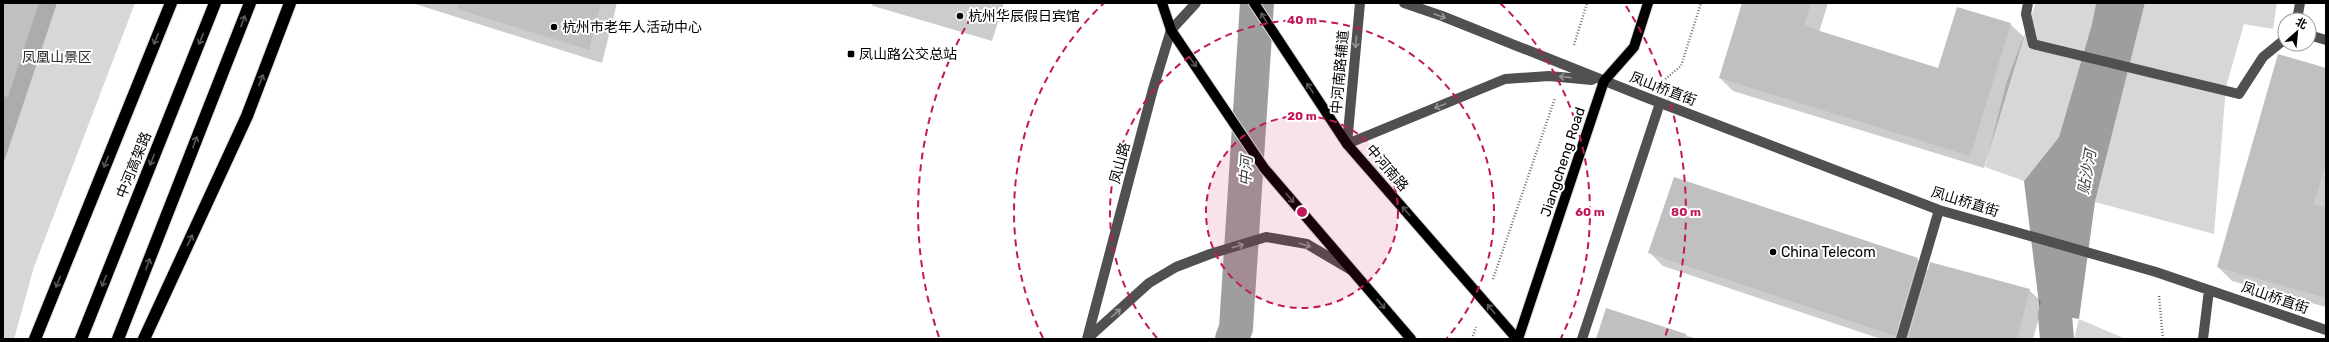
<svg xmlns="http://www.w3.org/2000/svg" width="2329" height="342" viewBox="0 0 2329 342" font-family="Rubik,'Noto Sans SC',sans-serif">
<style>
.green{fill:#d7d7d7}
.water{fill:#9e9e9e}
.shadow{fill:#0003}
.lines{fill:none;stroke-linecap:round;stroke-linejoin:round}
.canal{stroke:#9e9e9e;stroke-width:34}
.building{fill:#c0c0c0}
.major-casing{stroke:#dbdbdb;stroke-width:12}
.highway-casing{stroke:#dbdbdb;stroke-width:14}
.path{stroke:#727272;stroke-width:2.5;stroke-dasharray:1 2;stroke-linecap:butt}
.minor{stroke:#505050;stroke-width:10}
.major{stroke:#000;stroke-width:10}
.highway{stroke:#000;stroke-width:12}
.oneway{stroke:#969696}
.oneway2{stroke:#595959}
.ring{fill:none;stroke:#c2185b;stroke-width:2;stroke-dasharray:7 5}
.poi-dot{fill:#000;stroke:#fff;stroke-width:1.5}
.labels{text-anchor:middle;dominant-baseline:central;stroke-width:4;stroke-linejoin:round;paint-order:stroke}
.poi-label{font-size:14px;fill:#000;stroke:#fff;text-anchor:start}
.park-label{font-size:14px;fill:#2e2e2e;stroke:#fff}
.street-label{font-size:14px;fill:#000;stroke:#fff}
.water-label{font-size:15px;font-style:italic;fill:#3f3f3f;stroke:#fff}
.centre{fill:#c2185b;stroke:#fff;stroke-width:2}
.ring-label{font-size:12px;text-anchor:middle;font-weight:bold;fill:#c2185b;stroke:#fff;stroke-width:4;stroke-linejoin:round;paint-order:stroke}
</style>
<rect width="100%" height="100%" fill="#fff"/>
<path class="green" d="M3,3H135L34,267L14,339H3Z
M2036,3H2096L2092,24L2059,137L2024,181L1985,167L2007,81Z
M2145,3H2277L2273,29L2244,24L2226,87L2214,234L2095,202Z
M2079,319L2126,339H2074Z"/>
<path class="water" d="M2096,3H2145L2095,202L2079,319L2040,312L2024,181L2059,137L2092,24Z"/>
<path class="shadow" d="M3,3H57L3,165Z
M412,3H617L602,63Z
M871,3H1004L992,41L873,6Z
M1743,3H1828L1819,32L1939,69L2010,24L2024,37L1984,168L1733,91L1720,78Z
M2326,69V307L2232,281L2218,267Z
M1650,253L1917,259L1929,271L2029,290L2043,303L2033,339H1881L1663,266Z
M1607,309L1697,339H1597Z"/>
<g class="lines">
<path class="canal" d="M1232,339L1236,328L1257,3
M2057,339L2055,315L2066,269"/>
</g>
<path class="building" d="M3,3H39L8,97L3,96Z
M458,3H601L589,50L457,9Z
M1742,3H1811L1804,26L1938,68L1957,7L2011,23L1970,156L1719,78Z
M2278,54L2326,68V163L2314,204L2326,207V298L2217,267Z
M1674,177L1918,258L1895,336L1648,253Z
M1930,262L2030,289L2017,339H1908Z
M1606,308L1686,334L1685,339H1596Z"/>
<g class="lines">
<g class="major-casing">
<path id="major" d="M1162,3L1171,30L1264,168L1411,339
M1254,3L1347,144L1517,339
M1518,339L1604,81L1634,47L1648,3"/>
</g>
<g class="highway-casing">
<path id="highway" d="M35,339L171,3
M81,339L215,3
M118,339L250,3
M144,339L247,116L290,3"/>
</g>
<path class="path" d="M1574,45L1587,3
M1663,81L1681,66L1701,3
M1493,279L1555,98
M2159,296L2163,339
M1472,339L1476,327"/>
<path class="minor" d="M1360,3L1347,144L1505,79L1549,76L1592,80
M1404,3L1442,16L1645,97L1939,210L2156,272L2326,330
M2028,3L2026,14L2033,44L2239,94L2263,57L2285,39
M2297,20L2300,3
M2309,35L2326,40
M1087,339L1153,89L1171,30L1196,3
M1087,339L1149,283L1176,267L1210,254L1266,237L1307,244L1351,270
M1582,339L1660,103
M1901,339L1939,210
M2203,339L2209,290"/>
<use href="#major" class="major"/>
<use href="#highway" class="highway"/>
</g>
<defs><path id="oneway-shaft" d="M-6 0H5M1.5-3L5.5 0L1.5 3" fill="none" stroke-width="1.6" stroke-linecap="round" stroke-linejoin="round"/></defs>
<g class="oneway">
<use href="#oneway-shaft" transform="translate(1440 16) rotate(20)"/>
<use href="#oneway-shaft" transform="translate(1356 42) rotate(95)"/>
<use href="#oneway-shaft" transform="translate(1565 77) rotate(-174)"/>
<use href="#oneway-shaft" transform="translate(1440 106) rotate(158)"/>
<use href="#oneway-shaft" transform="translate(1305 245) rotate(17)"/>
<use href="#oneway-shaft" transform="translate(1238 246) rotate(-17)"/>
<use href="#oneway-shaft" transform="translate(1116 313) rotate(-42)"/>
</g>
<g class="oneway2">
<use href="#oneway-shaft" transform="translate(1264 18) rotate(-122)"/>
<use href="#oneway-shaft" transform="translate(243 21) rotate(-69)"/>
<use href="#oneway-shaft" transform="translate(156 39) rotate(112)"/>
<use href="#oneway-shaft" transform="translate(201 39) rotate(112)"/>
<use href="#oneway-shaft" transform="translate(1193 62) rotate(55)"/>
<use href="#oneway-shaft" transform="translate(261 80) rotate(-69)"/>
<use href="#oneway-shaft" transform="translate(1310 88) rotate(-124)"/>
<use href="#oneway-shaft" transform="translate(195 142) rotate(-69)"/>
<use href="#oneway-shaft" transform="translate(152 160) rotate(112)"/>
<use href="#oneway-shaft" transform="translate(106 162) rotate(112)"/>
<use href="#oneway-shaft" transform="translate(1290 198) rotate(49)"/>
<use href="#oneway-shaft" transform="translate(1406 211) rotate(-131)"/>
<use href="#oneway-shaft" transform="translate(190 240) rotate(-65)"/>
<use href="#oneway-shaft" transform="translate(148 264) rotate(-69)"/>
<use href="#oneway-shaft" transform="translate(104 281) rotate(112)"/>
<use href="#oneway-shaft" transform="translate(58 282) rotate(112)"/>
<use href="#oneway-shaft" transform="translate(1381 304) rotate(50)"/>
<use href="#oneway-shaft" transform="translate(1491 309) rotate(-131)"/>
</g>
<circle cx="1302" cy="212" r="96" fill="#c2185b" fill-opacity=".12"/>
<g class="ring">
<circle cx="1302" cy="212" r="96"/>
<path d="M1157 338A192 192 0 1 1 1447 338"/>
<path d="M1043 338A288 288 0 0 1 1104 3M1500 3A288 288 0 0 1 1561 338"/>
<path d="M939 337A384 384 0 0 1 978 6M1626 6A384 384 0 0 1 1665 337"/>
</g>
<g class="poi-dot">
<circle cx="960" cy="16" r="4"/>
<circle cx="554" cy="27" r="4"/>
<rect x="847" y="50" width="8" height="8" rx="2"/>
<circle cx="1773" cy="252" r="4"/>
</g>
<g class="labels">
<g class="poi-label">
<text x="968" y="16">杭州华辰假日宾馆</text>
<text x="562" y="27">杭州市老年人活动中心</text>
<text x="859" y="54">凤山路公交总站</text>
<text x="1781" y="252">China Telecom</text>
</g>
<g class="park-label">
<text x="57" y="57">凤凰山景区</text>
</g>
<g class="street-label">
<text transform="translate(1340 72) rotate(-85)">中河南路辅道</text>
<text transform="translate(1663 89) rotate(21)">凤山桥直街</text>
<text transform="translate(1563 162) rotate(-72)">Jiangcheng Road</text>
<text transform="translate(1120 163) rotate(-75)">凤山路</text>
<text transform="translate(134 165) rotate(-68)">中河高架路</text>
<text transform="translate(1387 168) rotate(49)">中河南路</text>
<text transform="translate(1965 202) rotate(17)">凤山桥直街</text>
<text transform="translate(2275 298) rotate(19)">凤山桥直街</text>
</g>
<g class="water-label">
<text transform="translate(1246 171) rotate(-86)">中河</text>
<text transform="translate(2087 172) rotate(-80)">贴沙河</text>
</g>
</g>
<circle cx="1302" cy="212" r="6" class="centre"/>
<g class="ring-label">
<text x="1302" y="24">40 m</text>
<text x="1302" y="120">20 m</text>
<text x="1590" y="216">60 m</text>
<text x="1686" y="216">80 m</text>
</g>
<rect width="2329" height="342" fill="none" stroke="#000000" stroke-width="8"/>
<g transform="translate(2297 32) rotate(27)"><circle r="19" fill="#ffffff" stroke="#999999"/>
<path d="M0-3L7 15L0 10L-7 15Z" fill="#000000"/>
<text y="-6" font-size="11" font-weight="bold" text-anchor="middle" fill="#000000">北</text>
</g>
</svg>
